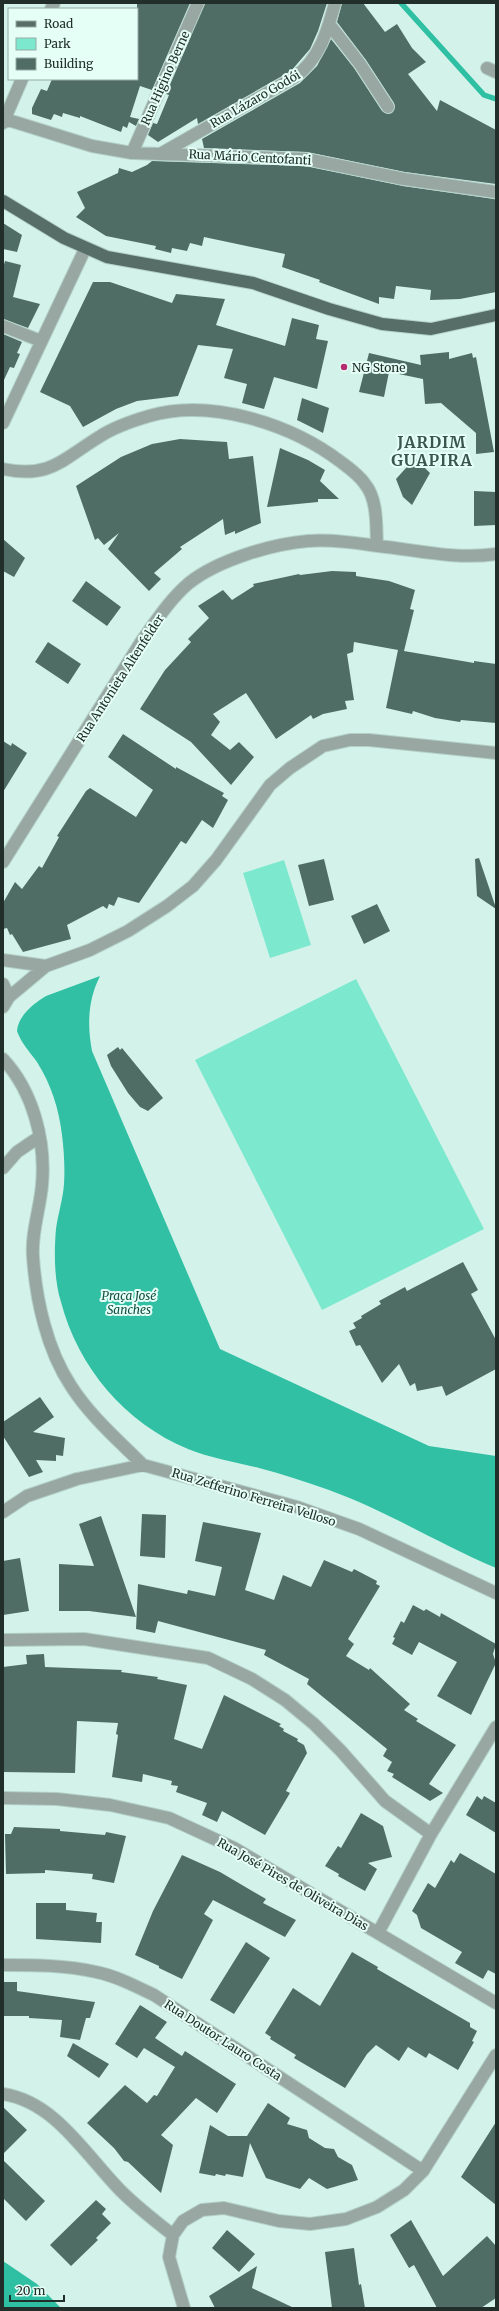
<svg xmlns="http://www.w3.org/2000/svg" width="499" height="2311" viewBox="0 0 499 2311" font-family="Merriweather,serif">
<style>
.green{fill:#7ce8ce}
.forest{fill:#31c0a4}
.water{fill:#2fbfa3}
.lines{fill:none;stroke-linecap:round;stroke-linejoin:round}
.stream{stroke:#2fbfa3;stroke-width:5.5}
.river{stroke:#2fbfa3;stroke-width:32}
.building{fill:#506d65}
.minor-casing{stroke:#b3d0c7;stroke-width:14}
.major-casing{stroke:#b3d0c7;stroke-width:14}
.minor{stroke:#99a7a3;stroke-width:12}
.major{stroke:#566e67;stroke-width:12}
.poi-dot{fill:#b52d6e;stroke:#e5fff7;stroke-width:1.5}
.labels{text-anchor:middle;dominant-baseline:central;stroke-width:4;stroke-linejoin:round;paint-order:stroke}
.street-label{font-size:12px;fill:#212e2a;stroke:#e5fff7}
.poi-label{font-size:12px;fill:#212e2a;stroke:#e5fff7;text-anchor:start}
.park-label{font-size:12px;font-style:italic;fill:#144d41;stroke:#e5fff7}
.district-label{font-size:16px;font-weight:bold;letter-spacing:1px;fill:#3a574f;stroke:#e5fff7}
</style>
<rect width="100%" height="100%" fill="#d3f3ea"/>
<path class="green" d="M284,860L311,945L270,958L243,873Z
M356,979L484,1229L322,1310L195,1060Z"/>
<path class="forest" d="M100,976C88,1000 87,1024 92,1051L220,1349L429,1446L496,1456V1568C439,1544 387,1511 329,1490C306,1482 282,1474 259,1468C235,1462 210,1458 188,1449C125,1423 78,1367 61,1302C54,1280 54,1252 56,1229C58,1214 63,1199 64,1184C65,1168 64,1151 62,1135C59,1109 51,1084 37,1062C30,1052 21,1043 17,1031C18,1016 34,1003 46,996Z"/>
<path class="water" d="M3,2261L37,2284L61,2308H24L3,2286Z"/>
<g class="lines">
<path class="stream" d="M401,3L484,95L496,99"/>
<path class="river" d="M3,2292L23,2308"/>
</g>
<path class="building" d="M137,3H190L152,90L140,86L130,117L139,119L136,126L129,122L127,128L123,126L121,132L80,116V118L63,113L62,117L54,114L51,120L32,114V108L41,89L47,91L52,79H137Z
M205,3H327L318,31L310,49L291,71L198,124L197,118L158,142L148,135L153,123L157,124L169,95L166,94Z
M342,3H363L385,32L397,24L412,48L426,62L408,74L437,111L440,100L496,130V184L405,172L307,152L204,148L202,139L300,83L317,66L331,39L354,68L382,111L388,114L392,113L395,107L394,103L366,60L337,22Z
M152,161L305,166L403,186L494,199L496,200V292L460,299L430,300L431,290L396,286L394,299L379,297V304L319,282L320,280L282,267L285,254L204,237L202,246L190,243L187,251L172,248L171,253L155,249L156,246L106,236L76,217L85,208L77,192L118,173L119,168L132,172L147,165Z
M3,223L22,235L17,252L3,249Z
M5,261L21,265L13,297L40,304L28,328L3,319V268Z
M93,282H110L172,303L176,294L225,299L216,325L285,346L292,318L319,325L316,339L328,341L317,389L274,377L264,409L242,403L247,384L224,378L233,349L198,345L178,396L137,401L116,409L83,427L70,406L40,392Z
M3,334L22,342L17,353L20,354L14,368L10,367L3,382Z
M449,352V359L472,353L473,358L476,357L494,452L476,454V433L441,403L425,404L423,379L389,372L384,397L359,392L369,353L421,365L420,355Z
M302,398L329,408L323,433L297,420Z
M180,439L227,442L229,459L253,456L261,523L235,534V531L225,535L223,519L180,547L182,549L154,573L161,579L149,591L108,549L119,533L104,545L98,538L95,540L76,486L121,457L152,444Z
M280,448L308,460L325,470L320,481L339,499H318V502L267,507Z
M415,458L430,473L412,505L403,497L396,479Z
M474,491L496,492V525L474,526Z
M3,539L25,558L14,577L3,571Z
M332,571L356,572V576L389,581L415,590L410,609L414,610L404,651L474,663V661L496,664V723L461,720L460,722L435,718L413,711L412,714L386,708L398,650L354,642L353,652L347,654L354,700L345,701L347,709L323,714L313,719L311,715L276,739L246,693L213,714L220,722L211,735L230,750L239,742L254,757L231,785L191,742L140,709L165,670L191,642L188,639L209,618L198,606L223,590L232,600L254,586L253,584L299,574L300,575Z
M86,581L121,607L107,626L72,601Z
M48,642L81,664L68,684L35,662Z
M123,734L176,769V767L224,793L222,796L228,800L213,828L202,820L186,844L181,841L139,903L118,897L114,906L109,904L107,909L103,906L67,925L71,939L23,952L12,934L10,935L7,928L3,929V903L15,882L22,889L39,866L42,868L59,837L57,836L86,791L90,788L136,817L153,790L108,757Z
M3,741L11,746L12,743L27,753L3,792Z
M479,858L496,908V909L477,896L475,859Z
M324,859L334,900L309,906L298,865Z
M377,904L390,931L364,944L351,916Z
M118,1047L120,1050L122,1048L163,1098L148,1111L140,1107L128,1093L111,1066L107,1055Z
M463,1262L478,1290L471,1294L496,1340V1369L446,1396L442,1386L417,1391L415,1383L410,1386L399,1364L382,1383L360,1345L356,1346L349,1331L356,1328L353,1323L362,1318L361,1316L381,1304L379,1301L405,1287L407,1291Z
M40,1397L54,1417L33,1432L65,1438L63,1456L56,1455V1461L36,1460L43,1472L29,1477L3,1436V1422Z
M142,1514L166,1515L165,1558L140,1556Z
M101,1516L136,1617L89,1611H59V1564L94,1566L79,1524Z
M203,1522L261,1533L245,1590L274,1600L283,1575L311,1587L324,1560L352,1572L354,1569L377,1581L376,1584L380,1586L348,1639L354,1644L346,1656L369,1670L370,1668L410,1704L404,1710L418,1719L416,1721L456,1745L429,1784L443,1793L430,1801L392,1777L394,1774L387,1771L392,1762L383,1756L387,1749L307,1684L309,1679L264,1655L266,1650L158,1621L155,1633L136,1629L138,1584L187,1594L188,1590L215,1596L222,1567L195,1561Z
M20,1558L29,1611L3,1615V1561Z
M413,1605L424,1611L426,1609L440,1617L441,1613L496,1644L493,1654L496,1663L471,1715L437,1696L457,1662L419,1642L412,1655L392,1644L395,1638L393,1637L401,1621L404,1623Z
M44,1654L45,1667L122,1670L121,1672L158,1677L157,1679L187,1685L174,1739L202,1749L224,1695L281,1724L279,1726L284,1729L283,1731L298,1739L297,1741L304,1745L307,1753L286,1791L290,1793L265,1835L222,1811L217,1822L202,1815L207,1803L176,1792L178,1786L171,1785L172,1781L143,1774L142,1782L112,1777L118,1735L116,1734L118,1723L77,1721L75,1773L3,1772V1667L27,1664L26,1655Z
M477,1796L482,1800L484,1796L496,1803V1833L466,1815Z
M361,1813L383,1826L392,1857L368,1863L377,1869L365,1891L338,1876L339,1874L325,1866L338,1846L341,1848Z
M14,1827L60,1829V1831L105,1835L106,1832L126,1836L114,1883L92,1879L93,1874L45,1870V1873L6,1874L5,1834H11Z
M460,1853L496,1874V1974L488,1970L483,1979L455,1963L462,1952L421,1928L417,1915L412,1911L428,1883L435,1888L451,1860L454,1863Z
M182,1855L220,1872L266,1899L263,1903L296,1920L285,1937L213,1900L204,1914L213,1920L182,1979L159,1968V1966L135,1955L153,1911Z
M36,1903H66V1910L97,1913L96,1922H102L101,1943L36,1939Z
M246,1942L270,1958L234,2014L210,2000Z
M352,1952L378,1967L377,1969L470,2023V2027L477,2031L472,2041L474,2042L458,2070L429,2053L426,2058L408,2047L399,2061L376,2045L367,2054L345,2088L294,2058L296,2055L270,2039L271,2037L265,2033L293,1988L320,2006Z
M3,1982H17V1991L95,2002L90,2018H86L80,2040L60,2037L62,2020L29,2018V2016H4Z
M140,2005L167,2022L155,2038L182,2056L185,2051L236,2084L217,2113L196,2098L161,2135L173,2145L161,2193L128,2162L124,2161L114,2148L87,2123L125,2085L147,2103L154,2095L157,2096L175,2067L144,2048L137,2058L115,2044Z
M73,2043L109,2064L99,2078L67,2056Z
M268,2103L290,2118L287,2124L307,2130L309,2138L325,2148L334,2149L338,2157L352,2165L358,2180L327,2189L309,2178L300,2189L266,2178L250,2143L243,2177L226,2174L225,2176L216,2174L215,2176L199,2173L210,2125L228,2136H247Z
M3,2107L27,2130L3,2154Z
M496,2122V2205L461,2177Z
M3,2160L45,2201L26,2221L3,2198Z
M96,2200L106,2209L102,2214L111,2223L96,2238L98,2240L71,2266L50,2245Z
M411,2220L443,2276L487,2236L496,2246V2298L481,2308H437L414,2265L409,2268L390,2235Z
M227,2230L255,2254L239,2272L212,2248Z
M354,2248L359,2285L361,2284L365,2308H332L325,2252Z
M257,2266L252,2288L294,2308H215L209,2296Z"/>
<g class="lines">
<g class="minor-casing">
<path id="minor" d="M51,9L54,3
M329,24L360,64L388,107
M487,68L496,72
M5,119L92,146L132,153L306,159L404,179L496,192
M3,123L22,79
M132,153L198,3
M162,153L295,77C320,58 327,32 335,3
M3,326L41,341
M3,423L85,249
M3,469C50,479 63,459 99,437C114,427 132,421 149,416C211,398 291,424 341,462C349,468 359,475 365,484C378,500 376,526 377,546
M3,862L141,642C156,621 170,599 189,583C218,560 272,544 308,541C329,539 358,543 378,546C417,550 456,560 496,554
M3,960L46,966L90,950L128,931L167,906L193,886L216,860L270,785L290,768L323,746L350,740H369L496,753
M3,984L9,997
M3,1007L9,997L46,966
M3,1059C33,1091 46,1141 42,1185C40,1209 31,1233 33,1257C36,1300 47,1350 71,1386C90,1416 118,1440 143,1465
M3,1168L17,1152L39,1137
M3,1512L27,1496L77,1479L143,1465L297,1507L359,1529L496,1593
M3,1640L84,1639L208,1658L252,1679L285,1700L314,1724L341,1751L385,1801L431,1834
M3,1798L57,1799L110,1805L169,1818L234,1848L496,2003
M378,1933L431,1834L496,1727
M3,1965C33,1965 66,1965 96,1972C116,1976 135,1986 154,1995L423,2171
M3,2094C56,2102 86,2156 121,2191C137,2207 155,2221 173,2235
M184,2308L169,2257L173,2235L183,2221L202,2210L224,2208L279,2221L310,2224L346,2219L377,2207L404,2190L423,2171L496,2055"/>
</g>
<g class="major-casing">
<path id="major" d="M3,201L64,238L107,257L253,283L329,309L382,324L431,329L496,315"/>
</g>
<use href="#minor" class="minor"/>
<use href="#major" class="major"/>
</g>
<circle class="poi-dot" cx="344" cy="367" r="4"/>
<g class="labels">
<g class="street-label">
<text transform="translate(165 78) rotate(-66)">Rua Higino Berne</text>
<text transform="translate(255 99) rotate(-30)">Rua Lázaro Godói</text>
<text transform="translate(250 157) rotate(3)">Rua Mário Centofanti</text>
<text transform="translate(120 678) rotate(-57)">Rua Antonieta Altenfelder</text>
<text transform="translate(254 1497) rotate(17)">Rua Zefferino Ferreira Velloso</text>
<text transform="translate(293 1884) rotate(30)">Rua José Pires de Oliveira Dias</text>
<text transform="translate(223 2040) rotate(33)">Rua Doutor Lauro Costa</text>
</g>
<g class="poi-label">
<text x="352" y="367">NG Stone</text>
</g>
<g class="park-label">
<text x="129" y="1295">Praça José<tspan x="129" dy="14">Sanches</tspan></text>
</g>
<g class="district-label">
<text x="432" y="442">JARDIM<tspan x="432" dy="18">GUAPIRA</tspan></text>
</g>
</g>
<rect width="499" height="2311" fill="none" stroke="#212e2a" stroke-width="8"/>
<rect x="8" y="8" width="130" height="72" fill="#e5fff7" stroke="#97aba5"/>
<rect x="16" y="21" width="20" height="6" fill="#566e67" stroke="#97aba5"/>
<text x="44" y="28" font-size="12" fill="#212e2a">Road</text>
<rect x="16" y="38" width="20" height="12" fill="#7ce8ce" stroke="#97aba5"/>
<text x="44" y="48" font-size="12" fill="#212e2a">Park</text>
<rect x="16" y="58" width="20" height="12" fill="#506d65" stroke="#97aba5"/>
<text x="44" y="68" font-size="12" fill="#212e2a">Building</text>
<path d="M10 2295v6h54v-6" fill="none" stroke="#212e2a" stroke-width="2"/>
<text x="16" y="2295" font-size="12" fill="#212e2a" stroke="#e5fff7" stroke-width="3" paint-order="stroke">20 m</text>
</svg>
